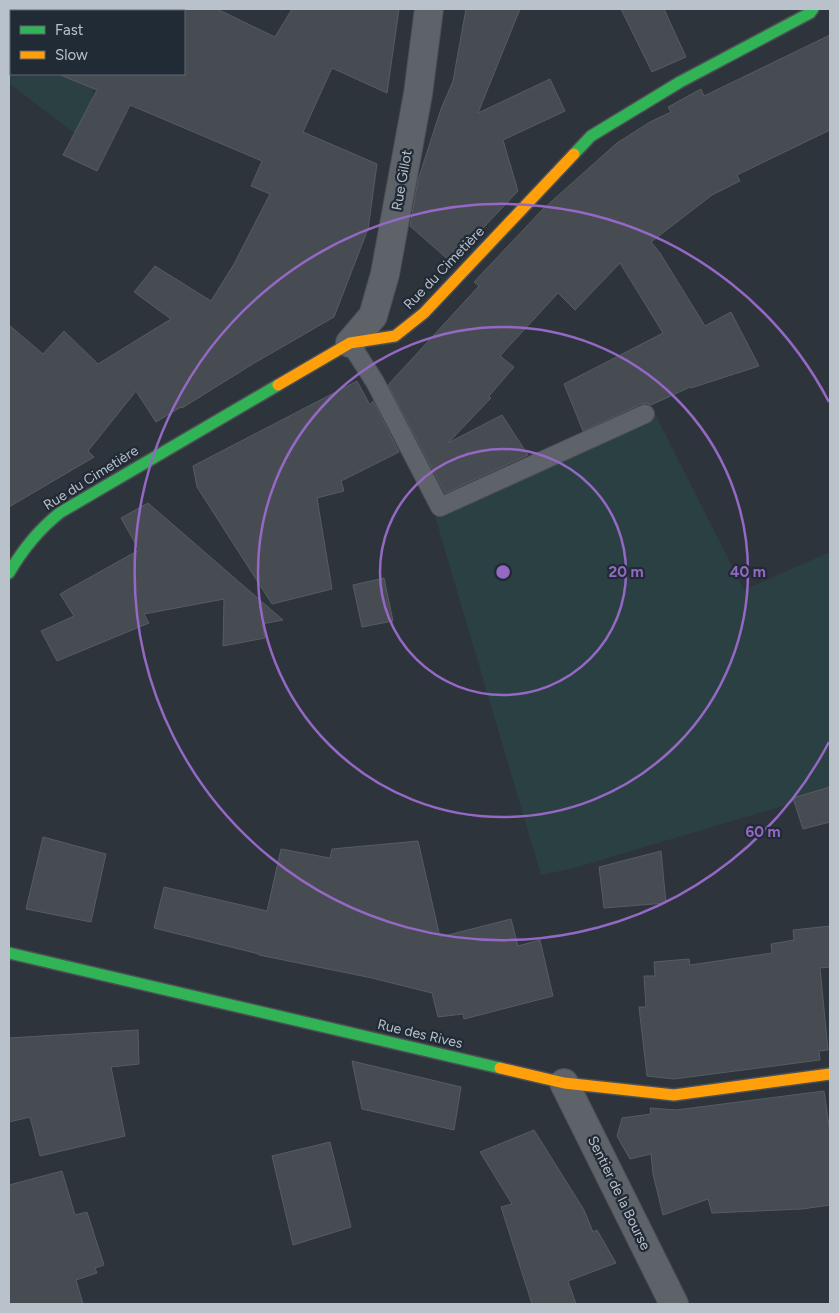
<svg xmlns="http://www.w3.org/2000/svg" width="839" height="1313" viewBox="0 0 839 1313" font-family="Figtree,sans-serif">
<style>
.green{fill:#2b4042}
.building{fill:#474c53;stroke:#565c63}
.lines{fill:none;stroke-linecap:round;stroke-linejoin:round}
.lane-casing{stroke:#4c5056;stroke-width:20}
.street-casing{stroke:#4c5056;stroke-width:30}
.fast-casing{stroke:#4c5056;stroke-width:14}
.slow-casing{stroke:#4c5056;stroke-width:14}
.lane{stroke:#5e6269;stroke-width:18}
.street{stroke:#5e6269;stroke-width:28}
.fast{stroke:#30b455;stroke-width:11}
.slow{stroke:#ff9f0a;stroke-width:11}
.ring{fill:none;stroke:#9468c4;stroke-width:2.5}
.labels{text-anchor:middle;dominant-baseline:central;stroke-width:4.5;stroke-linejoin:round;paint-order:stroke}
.street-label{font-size:14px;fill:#b9c1cb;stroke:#212b36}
.centre{fill:#9468c4;stroke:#212b36;stroke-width:2.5}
.ring-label{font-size:15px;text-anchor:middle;font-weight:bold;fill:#9468c4;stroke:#212b36;stroke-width:4.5;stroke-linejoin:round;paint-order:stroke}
</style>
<rect width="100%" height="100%" fill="#2e343b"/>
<path class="green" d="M9,9H119V11H11V74H98L93,88L90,145L9,83Z
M655,414L744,590L830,552V792L574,868L541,875L435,516Z"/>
<path class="building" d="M184,9H217L275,37L292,9H399L387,93L332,68L303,132L377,164L368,229L334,317L256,362L182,408L181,407L156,422L136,391L88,451L94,457L9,507V325L43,354L64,331L98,364L171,319L134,292L155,266L211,301L234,264L270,194L251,186L262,161L130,105L97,171L63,155L97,90L58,74H184Z
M466,9H520L478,113L550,79L565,111L503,140L518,191L451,262L410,226L418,180L441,109L453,81Z
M621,9H664L686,57L652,72Z
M830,35V130L737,175L740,181L712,195L651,242L660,253L705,326L731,312L759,366L691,388L690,387L651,405L646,403L641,404L583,431L564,384L663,333L620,263L575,310L558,293L500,356L514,367L489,396L491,398L448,443L502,415L528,455L445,493L388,385L479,286L474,282L543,209L617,143L650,122L671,112L668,107L701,89L704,96Z
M357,381L370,405L373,401L399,452L341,481L344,491L317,498L332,589L272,604L197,487L193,466Z
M148,503L283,620L262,624L265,638L223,646L224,599L144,614L149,623L57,661L41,631L74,616L60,594L139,550L121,518Z
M384,578L393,621L362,627L353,585Z
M830,787V822L803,829L793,798Z
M43,837L106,854L91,922L26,909Z
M418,841L440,937L511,919L518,946L540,940L553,996L464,1019L463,1014L438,1017L432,993L372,978L259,955V954L154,928L164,887L267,911L281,849L330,858L332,849Z
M661,851L666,903L604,908L599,867Z
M830,926V967L820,968L828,1050L819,1051L820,1060L674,1079L647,1076L639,1007H646L644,976H655L654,962L689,959L690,965L772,953L771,944L794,940L793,930Z
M138,1030L139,1064L111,1067L125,1136L40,1156L30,1117L9,1122V1038Z
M352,1061L461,1087L454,1130L362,1109Z
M824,1091L830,1133V1205L802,1209L712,1213L708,1199L663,1215L653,1174L651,1154L630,1159L617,1136L622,1118L651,1114L650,1108L676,1110Z
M534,1130L584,1210L593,1232L597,1230L616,1263L568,1281L576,1304H532L501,1207L512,1204L480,1152Z
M330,1142L351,1227L293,1245L272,1156Z
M62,1171L75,1215L87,1212L104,1265L95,1268L97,1273L76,1280L83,1304H9V1185Z"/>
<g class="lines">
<g class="lane-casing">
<path id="lane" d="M350,343L375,382L440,507L645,414"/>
</g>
<g class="street-casing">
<path id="street" d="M350,343L373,316L385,274L418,94L429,9
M564,1083L674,1304"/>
</g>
<g class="fast-casing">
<path id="fast" d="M574,154L591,136L680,82L810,13L813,9
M9,573C23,549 39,529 61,512L278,385
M9,953L500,1068"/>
</g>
<g class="slow-casing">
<path id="slow" d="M278,385L350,343L395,336L424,313L574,154
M500,1068L564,1083L674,1095L830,1074"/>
</g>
<use href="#lane" class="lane"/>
<use href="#street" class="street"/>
<use href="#fast" class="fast"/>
<use href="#slow" class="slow"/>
</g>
<g class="ring">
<circle cx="503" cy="572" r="123"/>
<circle cx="503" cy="572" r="245"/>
<path d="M829 742A368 368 0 1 1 829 402"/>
</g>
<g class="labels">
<g class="street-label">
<text transform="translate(402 180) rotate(-80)">Rue Gillot</text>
<text transform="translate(444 268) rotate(-46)">Rue du Cimetière</text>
<text transform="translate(91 478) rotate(-32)">Rue du Cimetière</text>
<text transform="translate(420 1034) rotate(13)">Rue des Rives</text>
<text transform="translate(619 1193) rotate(64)">Sentier de la Bourse</text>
</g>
</g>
<circle cx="503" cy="572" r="8" class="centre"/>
<g class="ring-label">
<text x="626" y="577">20 m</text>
<text x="748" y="577">40 m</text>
<text x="763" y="837">60 m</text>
</g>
<rect width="839" height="1313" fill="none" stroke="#b9c1cb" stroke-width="20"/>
<rect x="10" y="10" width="175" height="65" fill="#212b36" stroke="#5e6772"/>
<rect x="20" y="26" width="25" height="8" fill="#30b455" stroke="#5e6772"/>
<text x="55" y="35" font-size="15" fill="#b9c1cb">Fast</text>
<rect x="20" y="51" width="25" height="8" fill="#ff9f0a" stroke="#5e6772"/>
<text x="55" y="60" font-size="15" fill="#b9c1cb">Slow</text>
</svg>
